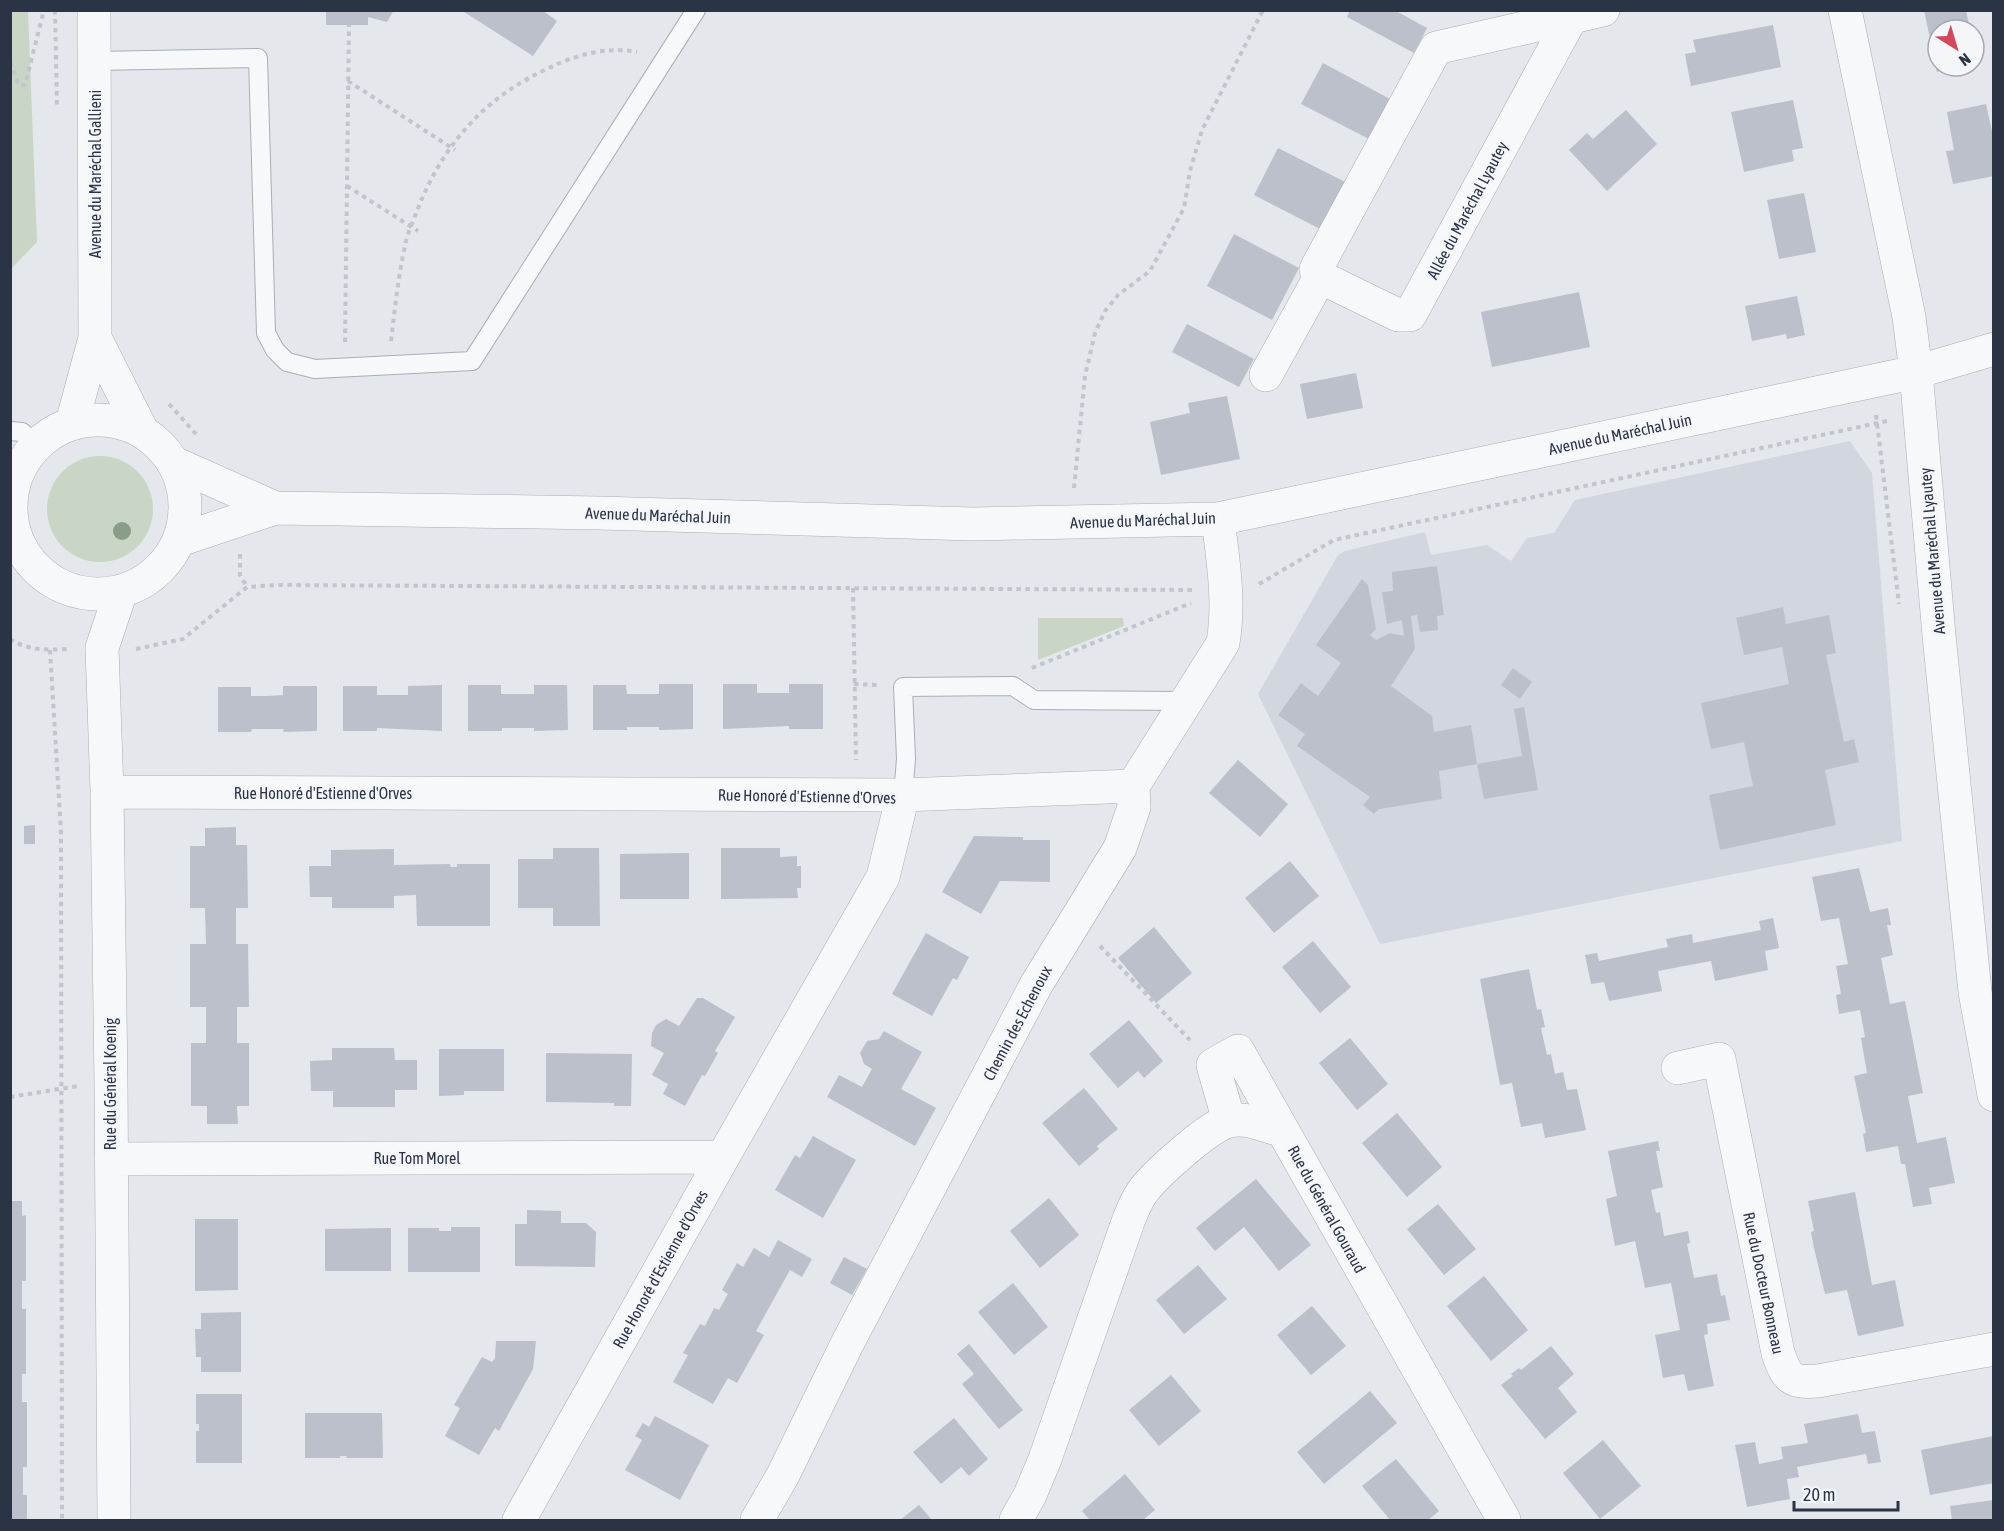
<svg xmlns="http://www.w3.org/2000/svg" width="2004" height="1531" viewBox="0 0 2004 1531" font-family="'Asap Condensed',sans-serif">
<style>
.built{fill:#d2d6de}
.green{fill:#c9d6c5}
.building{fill:#bbc0ca}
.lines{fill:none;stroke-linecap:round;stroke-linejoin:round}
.lane-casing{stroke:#a9aeb7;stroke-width:20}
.street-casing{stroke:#a9aeb7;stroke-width:34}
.path{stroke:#c2c5cb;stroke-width:4;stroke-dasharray:4.5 4.5;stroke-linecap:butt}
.lane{stroke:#f7f8fa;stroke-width:18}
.street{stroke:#f7f8fa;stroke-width:33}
.tree{fill:#899d89}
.labels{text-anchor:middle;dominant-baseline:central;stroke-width:4.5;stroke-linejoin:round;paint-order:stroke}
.street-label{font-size:16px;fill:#2b3445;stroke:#f4f6f9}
</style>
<rect width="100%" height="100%" fill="#e4e7ec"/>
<path class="built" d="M1850,441L1872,473L1902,841L1380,944L1258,694L1338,555L1345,551L1425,532L1431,555L1487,545L1511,561L1527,538L1554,533L1575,500Z"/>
<path class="green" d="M11,10L28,11L37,242L11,269Z
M47 509a53 53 0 1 1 106 0a53 53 0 1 1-106 0Z
M1038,618H1123L1124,626L1038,660Z"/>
<path class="building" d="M326,10H394L387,22L368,17V25H326Z
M461,10H542L557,21L533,56Z
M1350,10H1394L1427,28L1414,53L1347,17Z
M1924,10H1966L1970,30H1938V66L1956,67L1937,72Z
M1773,25L1781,67L1691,86L1685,54L1696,52L1693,40Z
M1323,63L1390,99L1369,139L1301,104Z
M1793,100L1803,148L1792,150L1794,161L1744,172L1731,112Z
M1986,104L1994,140V176L1953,184L1946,151L1954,150L1947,112Z
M1626,110L1657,144L1607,191L1569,150L1587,133L1593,139Z
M1278,148L1345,182L1320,229L1254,195Z
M1804,193L1816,252L1779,259L1767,200Z
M1234,234L1299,268L1272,320L1207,286Z
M1579,292L1590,347L1492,367L1481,312Z
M1797,296L1805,335L1787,339L1786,334L1752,341L1745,306Z
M1187,324L1254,359L1239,387L1172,352Z
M1356,373L1363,408L1307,419L1300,384Z
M1227,396L1240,459L1161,475L1150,422L1190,413L1188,403Z
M1437,566L1444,615L1437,616L1438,630L1420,632L1417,615L1411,616L1415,649L1391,686L1432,716L1434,732L1471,725L1477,764L1522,756L1514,709L1524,707L1538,790L1484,799L1477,764L1439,771L1442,799L1379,809L1374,814L1363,805L1370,797L1297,746L1305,734L1278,715L1301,683L1318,696L1341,663L1316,645L1362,579L1368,585L1376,629L1370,635L1376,640L1390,633L1404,636L1402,620L1387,624L1382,592L1393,591L1392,572Z
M1783,607L1786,624L1829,615L1836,653L1826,655L1844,742L1854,739L1859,762L1825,770L1836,825L1720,850L1709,795L1753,786L1744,742L1711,749L1701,703L1789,684L1782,647L1744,655L1736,618Z
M1513,668L1532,682L1520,699L1501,685Z
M659,684H693V729L659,730V727H627V730H593V685H626L627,694H659Z
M723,684H757V693H789V684H823V729H789V726L723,729Z
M442,685V731L377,728V731H343V686H377V695H408V686Z
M468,685H501V694H534V685H567L568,730L534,731V728H502V731H468Z
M283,686H317V731L283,732L284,729H252L251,732H218V687H251V696H268L283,695Z
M1238,760L1288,804L1260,837L1209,793Z
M35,825V844H24V826Z
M236,827V845H247L248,908H236V944H248L249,1007H237V1043H249V1106H237L238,1124H207V1106H191V1043H206V1007H190V944H206L205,908H190V846H205V828Z
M974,836L1023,837V840H1050V882L1000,881L981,914L942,892Z
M553,848H599L600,926H553V908H518V859H553Z
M721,848H780V857L797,856V866H801V888H797L798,898L721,899Z
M394,849V865L450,864L451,867H457V864H490V926H417L416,895L394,896V908H332V897H310L309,866H331V850Z
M689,853V899H620V854Z
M1290,861L1319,896L1274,933L1245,898Z
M1859,868L1870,912L1888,908L1891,925H1887L1893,955L1881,958L1890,1004L1905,1001L1923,1093L1908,1096L1917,1143L1946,1137L1955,1183L1929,1188L1932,1204L1913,1207L1905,1164H1901L1898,1146L1866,1152L1863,1134L1866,1133L1854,1076L1867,1073L1861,1038L1865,1037L1860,1010L1839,1014L1836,995L1841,994L1836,966L1848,964L1839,918L1821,921L1812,877Z
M1773,918L1779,948L1765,951L1768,970L1715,981L1711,961L1658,971L1662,991L1609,1001L1604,982L1591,984L1585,955L1597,953L1599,961L1668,947L1666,939L1692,934L1693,943L1761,930L1759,921Z
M1154,927L1192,973L1156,1003L1118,958Z
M926,933L969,957L957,980L953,978L932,1016L892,994Z
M1313,941L1351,987L1320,1013L1282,967Z
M1529,969L1537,1010L1541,1009L1545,1027L1541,1028L1547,1055L1551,1054L1555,1074L1563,1072L1567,1090L1577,1089L1586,1130L1545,1138L1542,1123L1521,1127L1512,1083L1500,1085L1480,979Z
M697,998H703L735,1017L715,1051L718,1053L705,1076L702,1075L685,1106L663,1094L668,1084L652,1075L664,1053L651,1046L652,1033L656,1025L666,1019L679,1026Z
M1129,1020L1163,1061L1144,1078L1138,1071L1118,1088L1089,1054Z
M884,1031L922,1052L901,1089L936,1108L915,1146L827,1097L839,1075L862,1087L872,1069L864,1064L860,1053L867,1041L879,1039Z
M1350,1038L1388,1084L1357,1110L1319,1063Z
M332,1048H394L395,1060H417V1090H395V1107H333V1091H311L310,1061L332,1060Z
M439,1049H504V1091H464V1095L439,1096Z
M546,1053L632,1054L631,1106H614V1103L546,1102Z
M1084,1088L1118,1129L1097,1146L1099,1149L1079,1166L1042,1123Z
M1397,1113L1442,1167L1407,1197L1362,1143Z
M813,1136L856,1160L823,1218L775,1190L795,1155L800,1158Z
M1658,1141L1660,1151H1656L1663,1187L1651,1190L1656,1213L1660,1212L1664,1236L1688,1231L1690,1243L1687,1244L1694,1278L1717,1274L1721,1296L1725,1295L1730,1320L1707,1324L1708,1334L1704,1335L1714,1386L1688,1391L1684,1374L1663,1378L1655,1335L1680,1330L1671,1283L1645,1288L1635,1241L1615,1246L1606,1199L1617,1196L1608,1151Z
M1256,1179L1311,1245L1279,1271L1244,1227L1215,1251L1196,1228Z
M1855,1192L1872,1285L1895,1280L1904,1326L1858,1336L1847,1290L1825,1294L1814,1248L1811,1232L1814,1231L1808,1201Z
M1049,1198L1079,1235L1040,1268L1010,1231Z
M10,1201H22V1216L26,1215V1281H22V1309H26V1374H22V1402H27V1467H23V1495H27V1520H10Z
M1438,1204L1476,1249L1444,1275L1407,1229Z
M527,1210L561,1211V1223H586L596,1232L595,1267L515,1266V1224H527Z
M195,1219H238V1290L195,1291Z
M451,1227H480V1272H408V1228H439V1231H451Z
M391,1228V1271H325V1229Z
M778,1240L812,1259L802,1277L790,1270L756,1331L764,1335L737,1383L728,1378L713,1404L673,1382L688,1355L683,1353L700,1324L705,1326L714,1308L719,1310L728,1294L722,1290L737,1263L743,1267L754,1248L769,1257Z
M844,1257L867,1269L852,1295L830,1283Z
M1198,1265L1227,1299L1184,1334L1156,1300Z
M1484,1276L1528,1330L1491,1361L1447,1306Z
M1013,1283L1048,1327L1014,1355L978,1312Z
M1312,1306L1346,1346L1311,1375L1277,1335Z
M241,1312V1372H201V1357H196L195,1329H201V1313Z
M496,1341H536L533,1369L499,1431L495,1428L479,1455L445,1436L460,1408L454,1405L482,1357L492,1362L495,1358Z
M969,1344L1023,1410L999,1429L962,1384L974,1374L957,1354Z
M1551,1346L1574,1374L1558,1388L1577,1412L1545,1439L1501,1385L1513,1376L1511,1374L1519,1368L1521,1370Z
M1171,1375L1201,1411L1159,1446L1129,1410Z
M1370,1391L1397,1423L1324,1484L1297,1452Z
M196,1394H242V1463H196V1431H199V1424H196Z
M305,1413H382L383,1458H346L347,1456H340V1458H305Z
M1858,1414L1862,1433L1875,1431L1881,1462L1868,1464L1866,1454L1797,1467L1799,1477L1787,1479L1790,1499L1747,1507L1735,1445L1755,1442L1759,1464L1783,1459L1781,1447L1808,1443L1804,1424Z
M655,1416L709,1445L680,1500L625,1470L642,1440L635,1436L643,1423L649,1427Z
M954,1418L988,1459L969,1476L961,1467L941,1484L913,1452Z
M1994,1436V1483L1930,1495L1921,1450Z
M1603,1440L1641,1486L1600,1519L1563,1473Z
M1396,1459L1439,1511L1428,1520H1390L1362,1486Z
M1125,1474L1155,1510L1143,1520H1090L1082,1511Z
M1994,1500V1520H1952L1950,1506Z
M919,1505L932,1520H900Z"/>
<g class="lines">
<g class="lane-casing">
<path id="lane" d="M95,61L258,58L266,333L275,350L287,362L315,369L472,361L696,10
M10,431L22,432L37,445
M903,795L906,759L903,687L1013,686L1034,700L1186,701"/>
</g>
<g class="street-casing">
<path id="street" d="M1845,10L1909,317L1916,372L1939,635L1975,992L1994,1095
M1571,18L1410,315H1398L1320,277L1316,269L1436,48L1603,10
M95,338L142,431
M1266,375L1320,277
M11 507a87 87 0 1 1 174 0a87 87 0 1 1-174 0Z
M72,423L95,338L94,10
M174,463L275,508
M179,540L275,508L599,513L973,524L1218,519L1916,372L1994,349
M107,792L903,795L883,877L723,1157L519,1520
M903,795L1133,786
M1678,1068L1719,1059L1778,1353C1787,1379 1791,1383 1818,1381L1994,1349
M1229,1121L1213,1065L1238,1051L1283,1131
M111,1159L723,1157
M114,1520L111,1084L107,792L102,648L121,591
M757,1520L783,1475L847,1344L1036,985L1120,848L1134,807L1133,786L1223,643C1230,601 1223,561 1218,519
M1016,1520L1030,1495L1045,1459L1129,1219C1133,1210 1137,1198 1144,1190C1156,1174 1210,1125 1229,1121C1247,1117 1267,1126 1283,1131L1504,1520"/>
</g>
<path class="path" d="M55,10L57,106
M10,62L19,85H25L44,10
M525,78L531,83
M348,81L455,150
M347,186L418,231
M391,341C395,309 398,277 405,246C407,234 413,222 417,211C442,146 484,97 549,68C575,55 608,46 637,52
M345,342L349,25
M169,404L196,434
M1876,415L1899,604
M1074,488L1085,376L1095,333L1105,311L1118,295L1150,271L1184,208L1190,171L1202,130L1263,10
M240,554V575L247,587
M1259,584L1334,540L1887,421
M853,588L856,760
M10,639C28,651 48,650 69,649
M136,649L183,639L247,587L276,585L1193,590
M50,650L61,832L62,1520
M1032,668L1191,603
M854,684L878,685
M1100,946L1190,1040
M10,1097L78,1086"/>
<use href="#lane" class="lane"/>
<use href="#street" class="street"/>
</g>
<circle class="tree" cx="122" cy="531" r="9"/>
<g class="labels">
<g class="street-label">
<text transform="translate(95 174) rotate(-90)">Avenue du Maréchal Gallieni</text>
<text transform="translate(1467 210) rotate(-62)">Allée du Maréchal Lyautey</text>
<text transform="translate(1620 434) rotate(-12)">Avenue du Maréchal Juin</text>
<text transform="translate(658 515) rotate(2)">Avenue du Maréchal Juin</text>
<text transform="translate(1143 520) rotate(-2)">Avenue du Maréchal Juin</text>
<text transform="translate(1932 551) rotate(-95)">Avenue du Maréchal Lyautey</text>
<text x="323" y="793">Rue Honoré d'Estienne d'Orves</text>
<text transform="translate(807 796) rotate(1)">Rue Honoré d'Estienne d'Orves</text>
<text transform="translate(1017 1023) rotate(-62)">Chemin des Echenoux</text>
<text transform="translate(110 1084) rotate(-90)">Rue du Général Koenig</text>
<text x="417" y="1158">Rue Tom Morel</text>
<text transform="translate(1327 1209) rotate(61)">Rue du Général Gouraud</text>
<text transform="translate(660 1269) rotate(-61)">Rue Honoré d'Estienne d'Orves</text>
<text transform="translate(1764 1283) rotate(78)">Rue du Docteur Bonneau</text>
</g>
</g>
<rect width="2004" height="1531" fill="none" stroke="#2b3445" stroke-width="24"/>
<g transform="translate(1956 48) rotate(143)"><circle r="28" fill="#f4f6f9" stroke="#a4a8b1" stroke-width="1.5"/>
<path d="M0-4.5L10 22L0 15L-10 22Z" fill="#d1495b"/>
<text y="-9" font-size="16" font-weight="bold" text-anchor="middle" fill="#2b3445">N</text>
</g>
<path d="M1794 1501v9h104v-9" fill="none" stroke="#2b3445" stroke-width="3"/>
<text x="1803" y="1501" font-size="18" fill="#2b3445" stroke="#f4f6f9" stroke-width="4.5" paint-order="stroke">20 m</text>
</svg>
